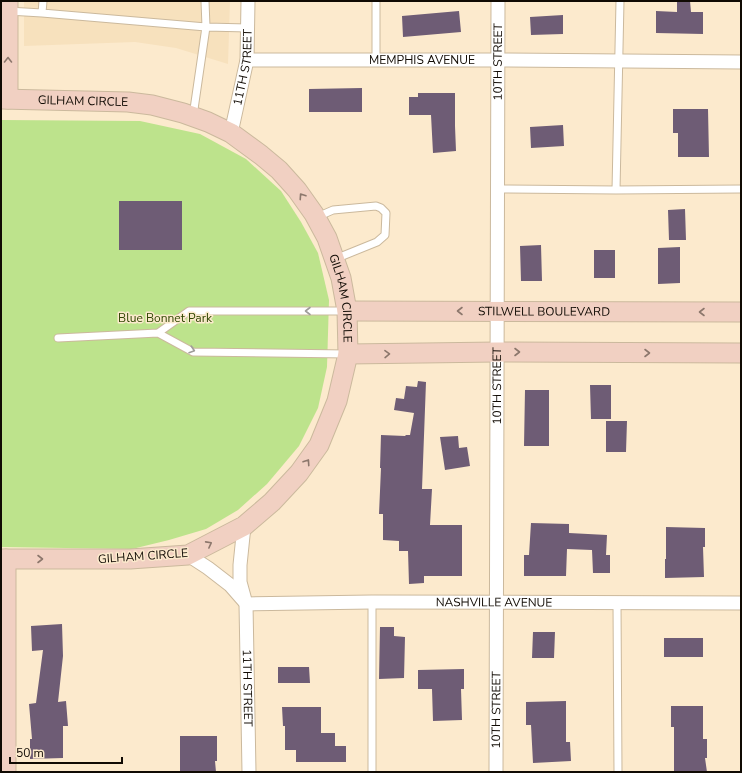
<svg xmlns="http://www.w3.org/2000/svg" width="742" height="773" viewBox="0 0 742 773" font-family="'Nunito Sans',sans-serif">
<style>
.built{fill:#f7e1bd}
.green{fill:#bde38c}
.building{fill:#6e5c75}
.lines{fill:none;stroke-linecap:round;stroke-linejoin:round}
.lane-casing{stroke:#cbb99d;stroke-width:9}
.street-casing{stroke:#cbb99d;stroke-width:15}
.secondary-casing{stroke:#cbb99d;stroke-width:21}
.lane{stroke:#fff;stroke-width:7}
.street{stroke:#fff;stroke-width:13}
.secondary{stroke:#f1d0c2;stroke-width:19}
.oneway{stroke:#8c776c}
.oneway2{stroke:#9f9d9a}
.labels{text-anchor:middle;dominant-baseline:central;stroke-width:3;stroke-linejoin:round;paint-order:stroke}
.street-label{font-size:12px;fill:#100a03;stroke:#fceacd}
.park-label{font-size:12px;fill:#2e4501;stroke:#fceacd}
</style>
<rect width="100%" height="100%" fill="#fceacd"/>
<path class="built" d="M24,1H230L228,64L176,48L135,42L24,46Z"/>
<path class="green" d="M1,120L140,121L200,134L246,159L281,191L301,222L318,253L329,300L327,367L318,408L299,446L267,484L238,510L206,529L169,540L132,549L1,547Z"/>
<path class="building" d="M677,1H690L691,12H703V34L656,33V11L677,12Z
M459,11L461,32L403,37L402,16Z
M563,15V34L531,35L530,17Z
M362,88V112H309V89Z
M418,93H455V126L456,151L433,153L431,115H409V97H418Z
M673,109H708L709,157H678V133H673Z
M563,125L564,146L531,148L530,127Z
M119,201H182V250H119Z
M685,209L686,240H669L668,210Z
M541,245L542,281H521L520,246Z
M680,247V283L658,284V248Z
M594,250H615V278H594Z
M418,381L426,382L422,489H432L430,525H462V576H424V583L409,584L408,551H399V541L383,540V514H379L381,468H380L381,435L405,436L406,435H410L414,413L394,410L396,398L404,399L406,386L417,387Z
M590,385H611V419H591Z
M525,390H549V446H524Z
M606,421H627L626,452H606Z
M458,436L459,448L467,447L470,466L445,470L440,437Z
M531,523L569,524V533L607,535L606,555H610V573H593L592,550L567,549L566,576H524V555H529Z
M666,527L705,528V547H703L704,577L665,578V559H666Z
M62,624L63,656L58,702L66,701L68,726H63V758L30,759V739H32L29,704L36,703L43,650L32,651L31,626Z
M380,627H394V636L405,637L404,678L379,679Z
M533,632H555L554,658H532Z
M664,638H703V657H664Z
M278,667H309L310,683H278Z
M464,669V689H461L462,720L433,721L432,689H418V670Z
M566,701V742H570L571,761L533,763L531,725H526V702Z
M671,706H703V739H707V758H705L707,772H674V727H671Z
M282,707H321V733H335V746H346V762H296V750H285V726H283Z
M180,736H217V761H215L216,772H180Z"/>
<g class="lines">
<g class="lane-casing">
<path id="lane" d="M205,1L206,27L248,28
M376,1V60
M8,11L42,13L206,27L193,116
M42,13L43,1
M497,189L616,190L741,189
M616,190L620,1
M317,217L333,210L376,206L381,208L386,213L385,235L377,242L335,259
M158,333L193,352L347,354
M58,338L158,333L189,311H347
M617,603L618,772
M372,772V602"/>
</g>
<g class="street-casing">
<g id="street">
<path id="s1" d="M247,60H498L741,62"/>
<path id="s2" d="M231,133L247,60L248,1"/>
<path id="s3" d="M244,526L240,565V582L246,604L249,772"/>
<path d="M188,555L208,568L230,585L244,601"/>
<path id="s4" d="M246,604L372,602L741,603"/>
<path id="s5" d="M496,772L498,1"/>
</g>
</g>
<g class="secondary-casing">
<g id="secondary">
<path id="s6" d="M1,99L128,102L152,105L183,113L208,122L231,133L261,155L279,170L297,190L314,214L327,238L341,278L347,311L348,354L337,401L319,445L299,473L272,502L244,526L188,555L130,559H1"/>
<path d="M8,99V1"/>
<path id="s7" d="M347,311L741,312"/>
<path d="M348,354L497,352L741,353"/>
<path d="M6,772V559"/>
</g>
</g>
<use href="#lane" class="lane"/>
<use href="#street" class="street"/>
<use href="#secondary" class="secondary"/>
</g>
<defs><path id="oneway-chevron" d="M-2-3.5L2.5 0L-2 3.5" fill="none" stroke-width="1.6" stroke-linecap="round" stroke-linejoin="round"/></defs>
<g class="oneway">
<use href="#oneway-chevron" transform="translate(8 60) rotate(-90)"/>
<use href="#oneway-chevron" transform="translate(302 196) rotate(-124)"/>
<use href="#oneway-chevron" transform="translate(460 311) rotate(-180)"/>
<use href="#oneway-chevron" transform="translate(702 312) rotate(-180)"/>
<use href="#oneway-chevron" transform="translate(517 352)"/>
<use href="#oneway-chevron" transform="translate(647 353)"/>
<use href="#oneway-chevron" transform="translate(387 354) rotate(-1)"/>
<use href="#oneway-chevron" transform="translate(307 462) rotate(-56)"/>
<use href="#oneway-chevron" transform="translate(209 544) rotate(-28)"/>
<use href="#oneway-chevron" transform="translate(40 559)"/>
</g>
<g class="oneway2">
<use href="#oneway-chevron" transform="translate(308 311) rotate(180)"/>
<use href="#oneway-chevron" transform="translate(192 350) rotate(18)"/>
</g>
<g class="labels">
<g class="street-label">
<text stroke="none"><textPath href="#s1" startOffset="175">MEMPHIS AVENUE</textPath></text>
<text stroke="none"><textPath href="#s5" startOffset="710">10TH STREET</textPath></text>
<text stroke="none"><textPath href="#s2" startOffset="67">11TH STREET</textPath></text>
<text stroke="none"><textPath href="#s6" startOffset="82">GILHAM CIRCLE</textPath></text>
<text stroke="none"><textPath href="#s6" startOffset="442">GILHAM CIRCLE</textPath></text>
<text stroke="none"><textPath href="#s7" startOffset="197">STILWELL BOULEVARD</textPath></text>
<text stroke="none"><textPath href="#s5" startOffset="386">10TH STREET</textPath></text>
<text transform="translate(143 556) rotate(-4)">GILHAM CIRCLE</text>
<text stroke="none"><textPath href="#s4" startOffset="248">NASHVILLE AVENUE</textPath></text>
<text stroke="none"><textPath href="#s3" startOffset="163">11TH STREET</textPath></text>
<text stroke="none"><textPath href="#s5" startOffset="62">10TH STREET</textPath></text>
</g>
<g class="park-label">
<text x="165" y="318">Blue Bonnet Park</text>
</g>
</g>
<rect width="742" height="773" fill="none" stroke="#100a03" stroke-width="4"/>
<path d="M10 757v6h112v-6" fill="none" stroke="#100a03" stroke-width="2"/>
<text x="16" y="757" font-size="12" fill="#100a03" stroke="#fceacd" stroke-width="3" paint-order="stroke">50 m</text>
</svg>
